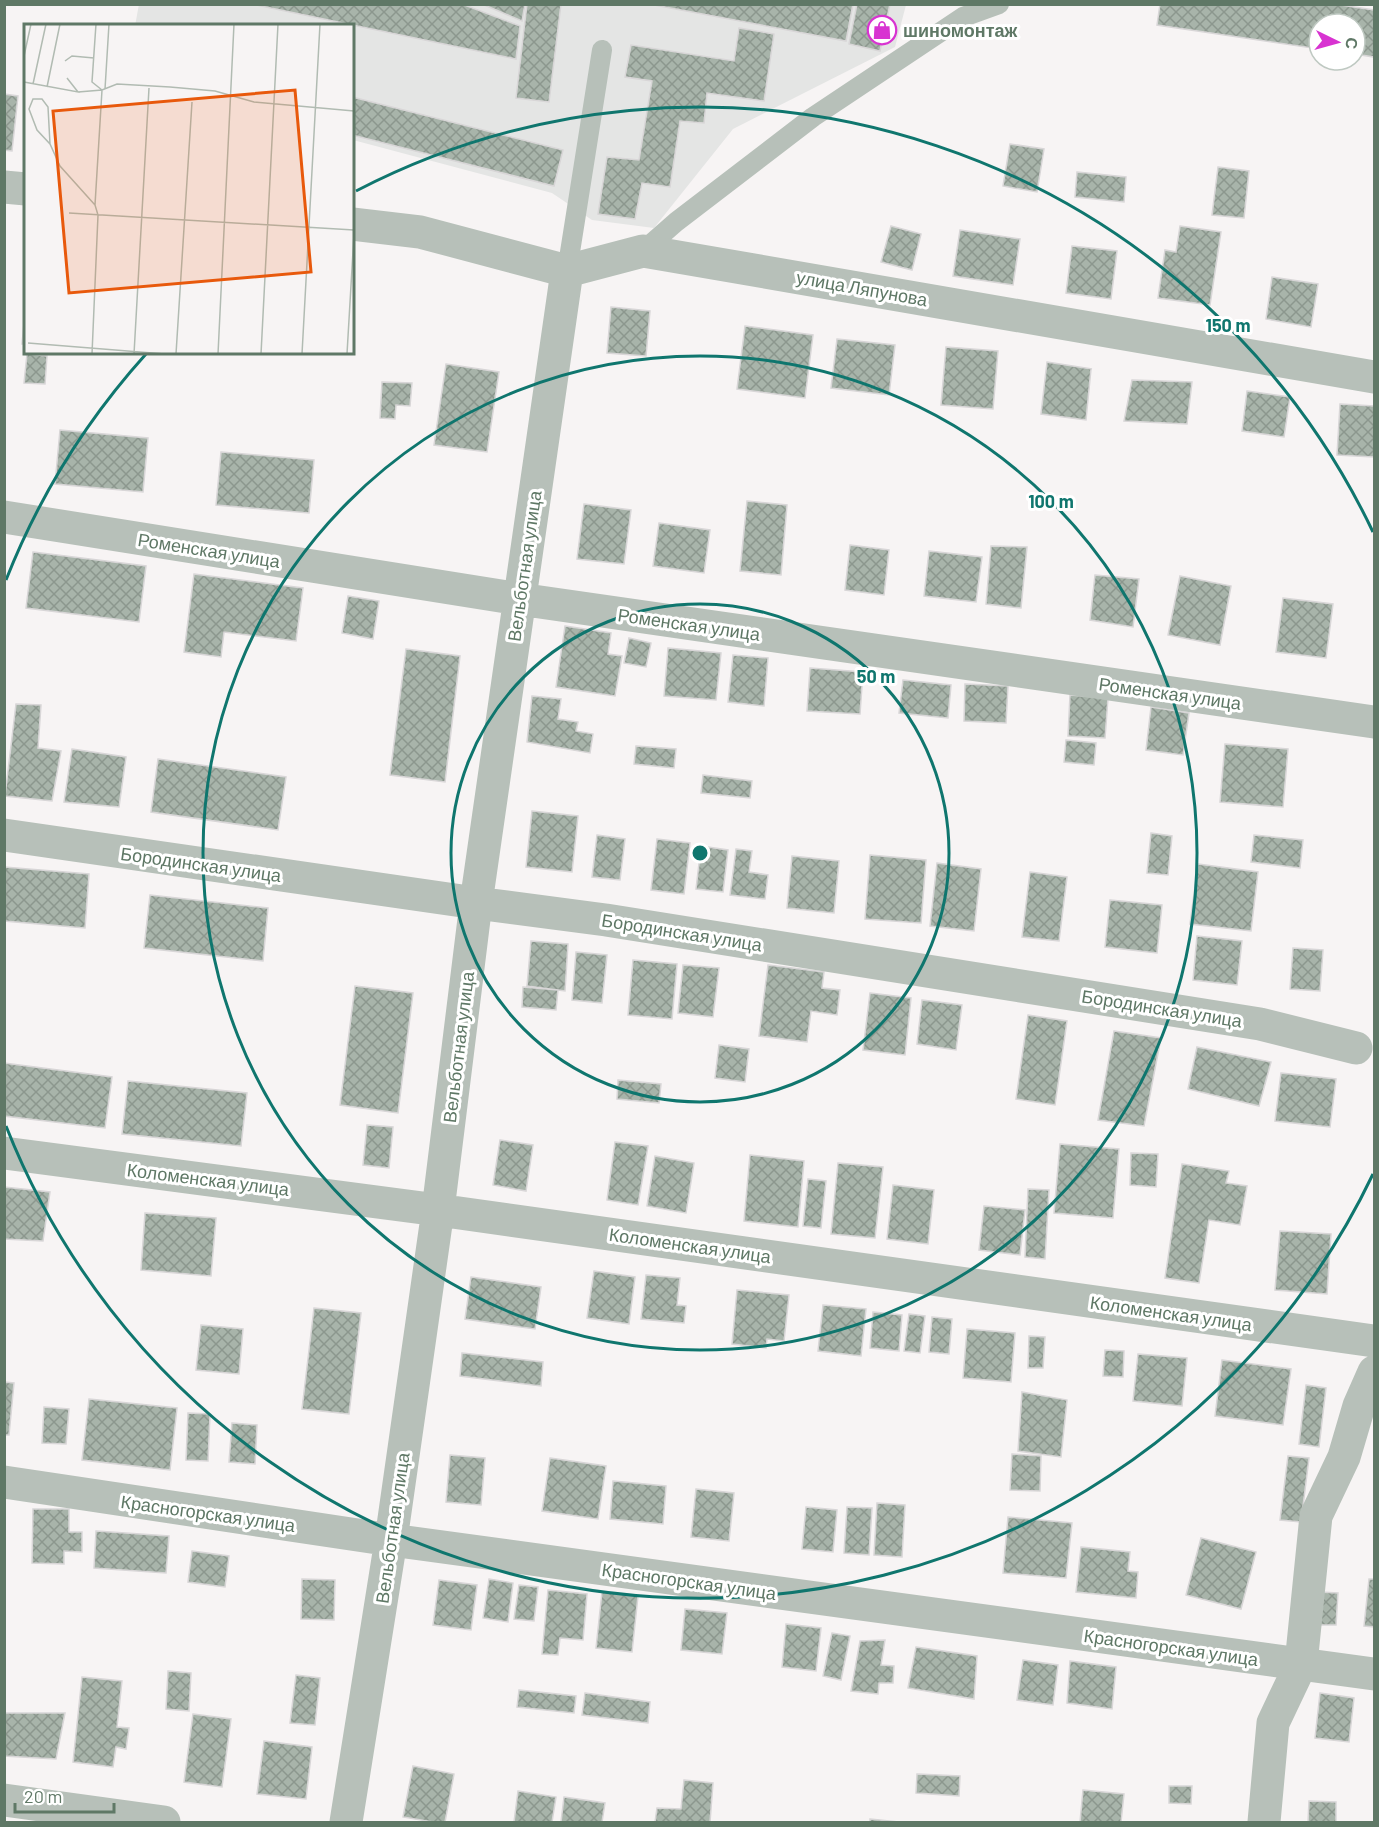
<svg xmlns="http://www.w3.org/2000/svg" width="1379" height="1827" viewBox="0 0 1379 1827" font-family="Barlow,sans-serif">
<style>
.built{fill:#e4e5e4}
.building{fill:url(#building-cross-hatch);stroke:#d8d6d7;stroke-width:1.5}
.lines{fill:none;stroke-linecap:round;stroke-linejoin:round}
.lane{stroke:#b7c0b9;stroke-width:20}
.street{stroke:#b7c0b9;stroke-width:33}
.ring{fill:none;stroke:#0f766e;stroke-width:3}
.labels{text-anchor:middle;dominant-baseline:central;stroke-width:6;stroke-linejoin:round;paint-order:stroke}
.poi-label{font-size:18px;font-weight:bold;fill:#5f7866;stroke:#fff;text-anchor:start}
.street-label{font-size:18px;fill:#5f7866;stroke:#fff}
.inset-road{fill:none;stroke:#b1bbb2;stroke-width:1.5}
.view{fill:#e8590c;fill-opacity:0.15;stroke:#e8590c;stroke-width:3}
.inset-edge{fill:none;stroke:#5f7866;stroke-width:3}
.centre{fill:#0f766e;stroke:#fff;stroke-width:3}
.ring-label{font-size:18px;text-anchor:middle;font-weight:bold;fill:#0f766e;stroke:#fff;stroke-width:6;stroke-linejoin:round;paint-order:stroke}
</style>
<defs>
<pattern id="building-cross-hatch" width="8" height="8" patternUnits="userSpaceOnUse" patternTransform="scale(1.5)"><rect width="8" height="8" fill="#a8b4aa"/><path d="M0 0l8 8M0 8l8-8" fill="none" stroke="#8c978e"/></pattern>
</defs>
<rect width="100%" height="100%" fill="#f7f4f4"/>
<path class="built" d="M139,4L906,5L895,47L733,129L654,228L592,220L552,193L353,140L352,26H135Z"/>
<path class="building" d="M252,4H462L520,26L516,59Z
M482,4H525L522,21Z
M527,4H561L549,102L516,98Z
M649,4H853L846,41Z
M857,4H890L880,51L849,44Z
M1160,4H1334L1374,10V57L1355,54V24H1319V49L1157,25Z
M739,28L774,34L764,101L707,93L704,123L680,121L670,187L642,183L635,219L598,214L607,157L639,160L652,81L625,77L631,45L734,61Z
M4,94L18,96L12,151L4,150Z
M352,97L563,150L554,186L352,135Z
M1010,144L1044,149L1037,192L1003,186Z
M1218,167L1249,171L1244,218L1212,215Z
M1077,172L1126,177L1124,202L1075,197Z
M891,226L921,234L912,270L881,262Z
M1180,226L1221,232L1210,305L1158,298L1165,250L1176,252Z
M960,230L1020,239L1013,285L953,276Z
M1072,246L1117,251L1111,299L1066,293Z
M1272,277L1318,284L1311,327L1266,319Z
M611,307L650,311L646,356L607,353Z
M25,313H26V344H22Z
M745,326L813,335L805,398L737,389Z
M837,339L895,345L889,395L831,388Z
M946,347L998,351L993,409L941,405Z
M27,354L47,356L45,384L24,383Z
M1047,362L1092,369H1091L1086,420L1041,414Z
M446,364L499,372L487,452L434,445Z
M1132,380L1192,382L1187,424L1124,421Z
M382,382L412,383L410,406L396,405L395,419L380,418Z
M1247,391L1290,397L1284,437L1242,431Z
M1340,404L1374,406V457L1337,455Z
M60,430L148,438L143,492L55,484Z
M221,452L314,460L309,513L216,505Z
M747,501L787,505L781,575L740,571Z
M584,504L631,510L624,564L577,559Z
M659,523L710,530L704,573L653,566Z
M850,545L889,550L884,595L845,590Z
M991,546L1027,547L1021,608L986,604Z
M929,551L982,557L976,602L924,596Z
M33,552L146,566L139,622L26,608Z
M194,574L303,588L296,641L224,632L221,657L184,652Z
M1095,575L1139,579L1133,627L1090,620Z
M1180,576L1231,586L1220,645L1168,635Z
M348,596L379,601L373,639L342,633Z
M1283,598L1333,604L1326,658L1276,652Z
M565,626L611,633L608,654L622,656L615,696L556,687Z
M629,638L651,643L646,667L624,663Z
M668,648L721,653L716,700L664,696Z
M406,649L460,656L445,782L390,775Z
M733,655L768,658L764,706L728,702Z
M810,668L863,672L860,714L807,711Z
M903,680L951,685L948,718L899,713Z
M965,684L1008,686L1006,723L964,721Z
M1070,695L1108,698L1105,738L1068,736Z
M532,696L561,699L558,719L578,722L576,731L593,734L590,753L527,742Z
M16,704L41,705L38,748L61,751L52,801L5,796Z
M1151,707L1189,713L1183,755L1146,750Z
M1066,740L1096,743L1094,765L1064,762Z
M1225,744L1288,749L1283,807L1220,802Z
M636,746L676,749L674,768L634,764Z
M72,749L126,757L119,807L64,802Z
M158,759L286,777L278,830L151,812Z
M703,775L752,781L750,798L701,793Z
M532,811L578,816L572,872L526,867Z
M1151,833L1172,836L1168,875L1147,873Z
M597,835L625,839L620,880L592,877Z
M1254,835L1303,840L1300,868L1251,862Z
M657,839L690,843L684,894L651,890Z
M701,846L728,850L723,892L696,889Z
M736,849L752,851L749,872L768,875L765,899L730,895Z
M870,855L926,860L921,923L865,919Z
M792,856L839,861L834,913L787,908Z
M937,863L981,869L974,931L930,926Z
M1198,864L1258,872L1251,931L1190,924Z
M4,867L89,874L85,928L4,921Z
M1030,872L1067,877L1059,941L1022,937Z
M150,895L268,908L263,961L144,948Z
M1110,900L1162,905L1157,953L1105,947Z
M1197,936L1242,941L1237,985L1193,980Z
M531,941L568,944L565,991L527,986Z
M1293,948L1323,950L1320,991L1290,989Z
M576,952L607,955L602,1003L572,1000Z
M633,960L677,964L672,1019L628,1015Z
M683,965L719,968L713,1017L678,1013Z
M768,965L824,972L822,988L840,990L837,1015L811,1011L807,1042L759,1036Z
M355,986L413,993L398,1113L340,1105Z
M523,987L558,990L556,1010L522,1007Z
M870,993L911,998L905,1055L863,1050Z
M922,1000L962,1005L956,1050L917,1044Z
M1028,1015L1067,1021L1055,1105L1016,1099Z
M1114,1031L1161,1038L1144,1126L1098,1120Z
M719,1045L749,1049L745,1082L715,1078Z
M1197,1047L1271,1062L1259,1106L1188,1089Z
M4,1063L112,1077L105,1128L4,1116Z
M1281,1073L1336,1079L1330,1127L1275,1121Z
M618,1080L661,1084L659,1103L617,1099Z
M128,1081L247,1093L241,1146L122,1134Z
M367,1125L393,1127L389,1168L363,1165Z
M500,1140L533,1145L526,1191L493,1185Z
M615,1142L648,1146L638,1205L607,1200Z
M1060,1144L1119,1149L1113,1218L1054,1213Z
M1131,1153L1158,1154L1156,1187L1130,1185Z
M750,1155L804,1161L798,1227L744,1221Z
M655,1156L694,1163L686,1213L647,1206Z
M838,1163L883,1167L875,1238L831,1234Z
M1182,1164L1229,1171L1226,1183L1247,1186L1240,1225L1209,1220L1199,1283L1165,1278Z
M808,1179L826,1181L821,1228L803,1226Z
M893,1185L934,1190L928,1244L887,1239Z
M4,1187L50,1192L43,1241L4,1239Z
M1028,1189L1049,1190L1045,1259L1025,1257Z
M984,1206L1025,1210L1020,1255L979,1250Z
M145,1213L216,1218L211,1276L141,1270Z
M1280,1231L1331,1234L1327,1294L1275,1290Z
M594,1271L635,1277L629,1324L587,1318Z
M646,1275L680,1278L677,1305L686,1306L684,1323L641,1319Z
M471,1277L541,1287L535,1329L465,1319Z
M737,1290L789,1295L784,1341L767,1339L766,1348L732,1344Z
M823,1305L866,1309L861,1356L818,1351Z
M314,1308L361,1313L349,1414L302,1409Z
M873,1312L902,1315L899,1351L870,1348Z
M909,1314L925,1316L920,1353L904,1351Z
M932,1317L952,1319L949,1354L929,1352Z
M201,1325L243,1329L239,1374L196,1370Z
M967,1329L1015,1333L1011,1382L963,1378Z
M1029,1336L1045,1337L1043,1368H1028Z
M1105,1350L1124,1351L1123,1377L1103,1376Z
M462,1353L543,1362L541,1386L460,1376Z
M1138,1354L1187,1358L1182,1406L1133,1401Z
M1222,1360L1291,1369L1283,1425L1215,1416Z
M4,1382L14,1383L9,1435H4Z
M1306,1385L1326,1388L1319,1447L1299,1444Z
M1022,1392L1067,1400L1061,1457L1018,1451Z
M89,1399L177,1408L170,1470L82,1460Z
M44,1407L69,1409L66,1444L42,1443Z
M188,1413L210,1414L208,1461L186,1460Z
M232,1423L257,1425L255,1464L229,1462Z
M1012,1454L1041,1456L1040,1491L1010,1490Z
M450,1455L485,1458L481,1505L446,1502Z
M1288,1456L1309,1458L1301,1522L1280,1520Z
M550,1458L606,1466L598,1519L542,1511Z
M613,1481L666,1486L663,1524L610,1519Z
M696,1489L734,1493L729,1541L691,1537Z
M877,1503L905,1505L902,1557L874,1555Z
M806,1507L837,1510L833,1552L802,1549Z
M847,1507L872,1508L869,1555L844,1553Z
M33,1509H69V1532H82V1552L64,1551V1564L32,1563Z
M1008,1517L1072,1523L1066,1578L1003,1573Z
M96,1531L169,1536L166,1573L94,1568Z
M1201,1538L1256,1552L1241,1609L1186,1595Z
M1081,1547L1130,1552L1128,1571L1138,1572L1136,1598L1076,1592Z
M192,1551L229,1556L225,1587L188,1582Z
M302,1579L335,1580L334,1620L301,1619Z
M489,1579L513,1583L508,1622L483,1618Z
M1369,1579H1374V1627L1364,1626Z
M439,1580L477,1585L471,1630L433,1625Z
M519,1585L538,1587L534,1621L514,1619Z
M548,1590L587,1594L583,1640L560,1638L558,1655L542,1654Z
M602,1592L638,1596L632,1652L596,1648Z
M1319,1592L1338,1593L1336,1625H1318Z
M685,1609L727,1613L722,1654L681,1650Z
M786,1624L821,1628L816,1671L782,1667Z
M832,1633L850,1636L841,1680L823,1676Z
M885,1640L881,1665L894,1666L893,1683H879L878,1694L851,1691L860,1641Z
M916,1647L977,1656L974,1699L908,1688Z
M1023,1660L1058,1665L1053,1705L1017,1700Z
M1070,1661L1116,1667L1112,1709L1067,1703Z
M168,1671L191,1673L189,1711L166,1709Z
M296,1675L320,1678L315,1725L290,1723Z
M82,1677L122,1681L117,1727L129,1728L126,1749L116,1747L113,1767L73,1762Z
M519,1690L576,1696L574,1713L517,1707Z
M585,1693L650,1702L648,1723L582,1715Z
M1320,1693L1354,1698L1349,1742L1315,1738Z
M4,1713H65L56,1759L4,1756Z
M193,1714L231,1719L222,1787L184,1782Z
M264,1741L312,1747L306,1799L257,1794Z
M413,1766L454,1774L445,1822H433L403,1817Z
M917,1774L960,1776L959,1796L916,1793Z
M684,1780L713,1783L710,1822H655L657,1808L681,1809Z
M1169,1786H1192L1191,1804L1169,1803Z
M1083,1790L1124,1794L1121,1822H1080Z
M518,1791L556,1797L552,1822H514Z
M564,1797L605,1803L602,1822H561Z
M1309,1801L1336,1802V1822H1308Z
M870,1819L899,1822H870Z"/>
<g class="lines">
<path class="lane" d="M643,251L676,222L813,117L963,17L999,4
M567,271L602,50"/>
<path class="street" d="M4,187L26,189
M352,224L420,232L567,271L643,251L1374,377
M4,517L519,599L1374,722
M4,835L476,903L606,920L1260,1024L1356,1048
M4,1153L438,1210L1374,1341
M4,1482L391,1540L1374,1674
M4,1800L164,1822
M346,1822L391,1540L438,1210L476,903L567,271
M1264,1822L1273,1723L1301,1664L1316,1516L1344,1457L1359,1406L1374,1372"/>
</g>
<g class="ring">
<circle cx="700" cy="853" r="249"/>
<circle cx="700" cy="853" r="497"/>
<path d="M1373 1174A746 746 0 0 1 6 1126M6 580A746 746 0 0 1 146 354M356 191A746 746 0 0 1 1373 532"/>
</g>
<defs>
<g id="shop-ring" transform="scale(1.5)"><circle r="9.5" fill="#fff" stroke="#d833d1" stroke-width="1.5"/><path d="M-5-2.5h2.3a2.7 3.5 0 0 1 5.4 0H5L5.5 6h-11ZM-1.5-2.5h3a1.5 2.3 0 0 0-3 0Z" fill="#d833d1"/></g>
</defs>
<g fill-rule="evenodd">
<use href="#shop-ring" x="882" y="30"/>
</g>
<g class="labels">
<g class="poi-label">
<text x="903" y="30">шиномонтаж</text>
</g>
<g class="street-label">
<text transform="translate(862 288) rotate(10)">улица Ляпунова</text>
<text transform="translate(209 550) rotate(9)">Роменская улица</text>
<text transform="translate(524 566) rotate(-82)">Вельботная улица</text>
<text transform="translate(689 624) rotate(8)">Роменская улица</text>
<text transform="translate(1170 693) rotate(8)">Роменская улица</text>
<text transform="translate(201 864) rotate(8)">Бородинская улица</text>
<text transform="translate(682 932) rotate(9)">Бородинская улица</text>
<text transform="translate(1162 1008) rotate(9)">Бородинская улица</text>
<text transform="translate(458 1047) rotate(-83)">Вельботная улица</text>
<text transform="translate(208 1179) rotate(7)">Коломенская улица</text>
<text transform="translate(690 1245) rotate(8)">Коломенская улица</text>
<text transform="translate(1171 1313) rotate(8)">Коломенская улица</text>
<text transform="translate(208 1513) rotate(8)">Красногорская улица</text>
<text transform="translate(392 1528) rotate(-82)">Вельботная улица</text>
<text transform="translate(689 1581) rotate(8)">Красногорская улица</text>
<text transform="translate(1171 1647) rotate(8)">Красногорская улица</text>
</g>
</g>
<g transform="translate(24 24)">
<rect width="330" height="330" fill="#f7f4f4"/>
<path class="inset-road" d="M72,0L68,58L78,66M0,32L7,0M41,37L48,32L70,34M0,58L54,68L43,54M9,60L22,0M23,63L36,0M81,65L85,0M54,68L78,66L93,60L146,63L191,67L230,78L330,87M26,120L24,83L18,75H9L5,85L13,106L26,120L36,142L71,181M45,189L330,206M4,319L141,330M68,330L74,191L71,181L78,66M110,330L125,64M152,330L168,78M194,330L210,0M237,330L254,0M278,330L296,0M323,330L330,210"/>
<path class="view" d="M271,66L287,248L45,269L29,87Z"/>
<rect width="330" height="330" class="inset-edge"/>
</g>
<circle cx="700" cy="853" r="9" class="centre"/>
<g class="ring-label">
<text x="1228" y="332">150 m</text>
<text x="1051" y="508">100 m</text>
<text x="876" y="683">50 m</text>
</g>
<rect width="1379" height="1827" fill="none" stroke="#5f7866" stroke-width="12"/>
<g transform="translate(1337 42) rotate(95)"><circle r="28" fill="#ffffff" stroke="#bfc9c2" stroke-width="1.5"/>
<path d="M0-4.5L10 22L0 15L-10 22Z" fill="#d833d1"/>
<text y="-9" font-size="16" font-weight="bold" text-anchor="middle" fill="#5f7866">С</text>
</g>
<path d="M15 1803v9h99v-9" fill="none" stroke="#5f7866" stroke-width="3"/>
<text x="24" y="1803" font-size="18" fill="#5f7866" stroke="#ffffff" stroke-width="4.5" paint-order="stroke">20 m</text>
</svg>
